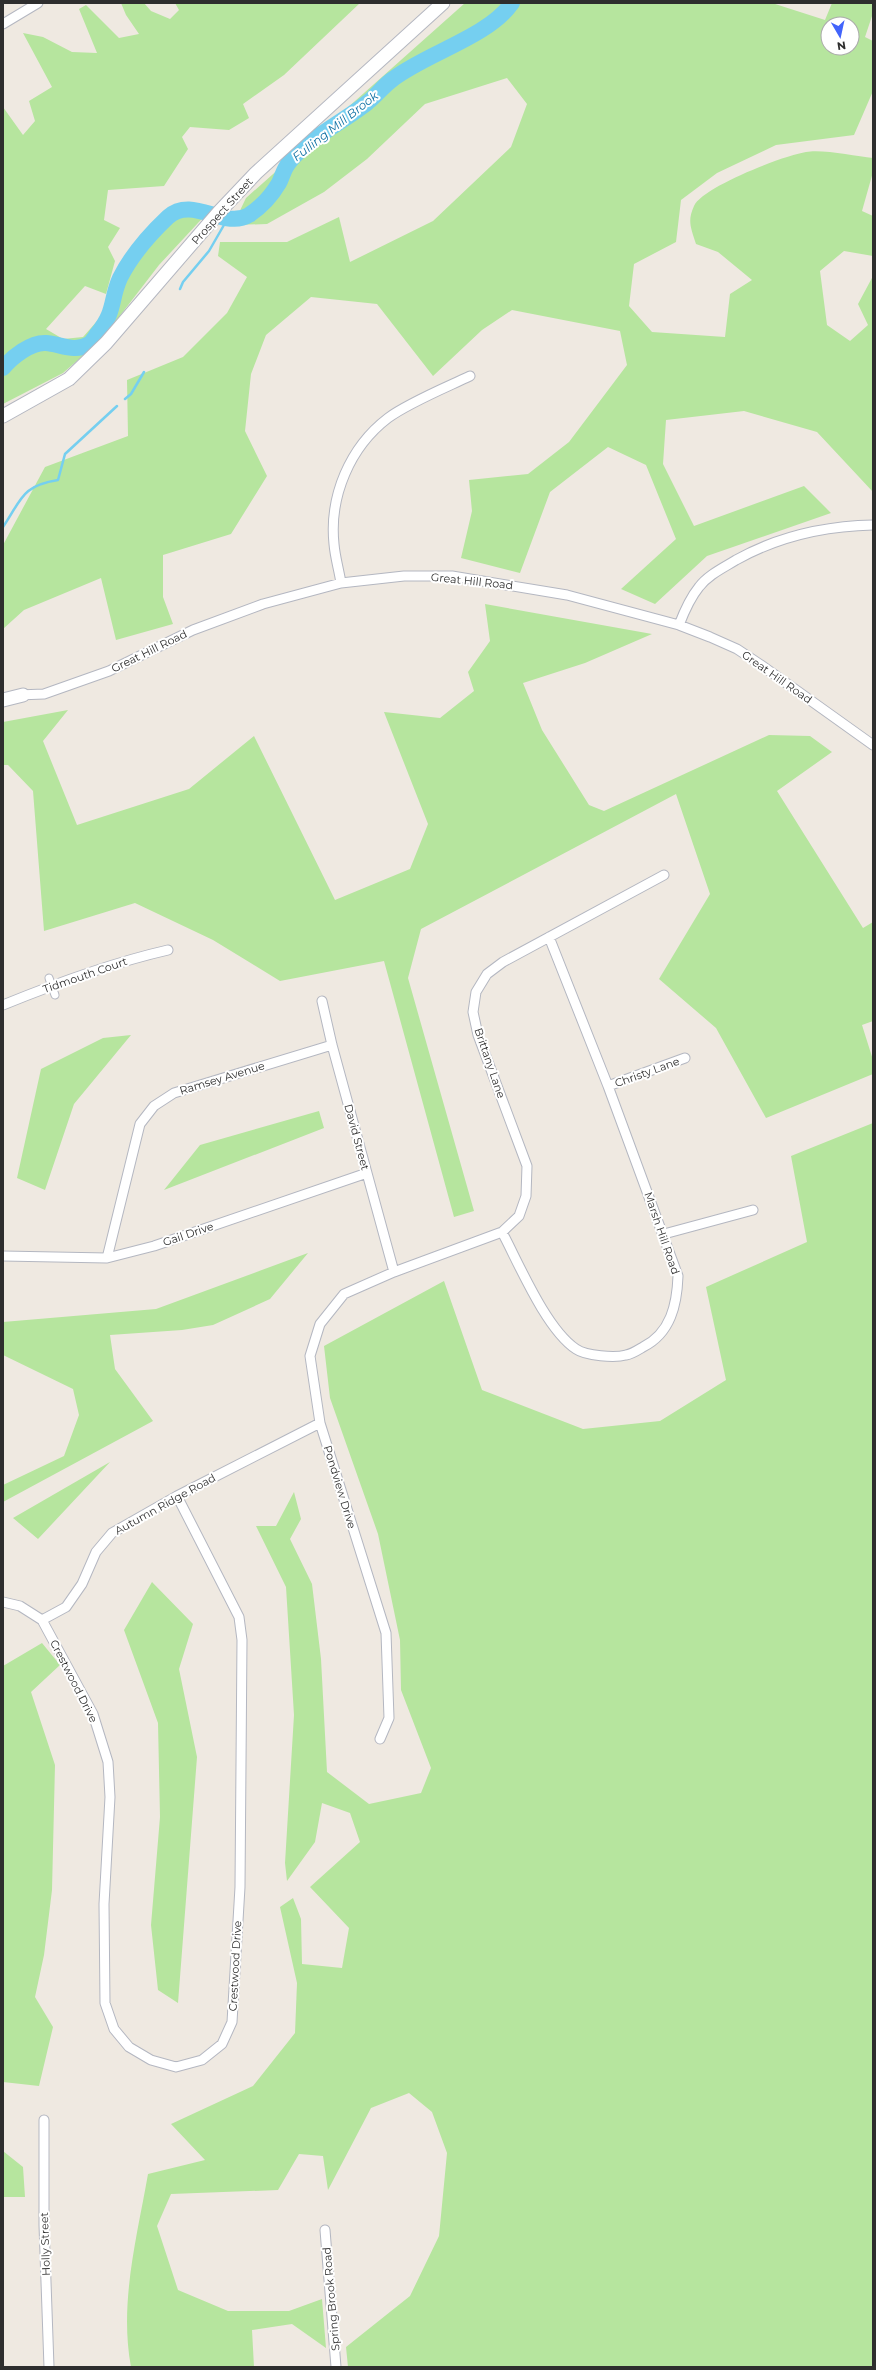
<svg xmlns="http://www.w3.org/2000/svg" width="876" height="2370" viewBox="0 0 876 2370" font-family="Montserrat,sans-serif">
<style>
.green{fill:#b6e59e;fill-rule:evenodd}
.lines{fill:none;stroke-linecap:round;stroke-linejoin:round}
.stream{stroke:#75cff0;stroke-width:2.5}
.river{stroke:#75cff0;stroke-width:16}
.pedestrian-casing{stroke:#b4b7c1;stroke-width:9}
.minor-casing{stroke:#b4b7c1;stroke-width:11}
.secondary-casing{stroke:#b4b7c1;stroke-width:15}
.pedestrian{stroke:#fff;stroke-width:7}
.minor{stroke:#fff;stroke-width:9}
.secondary{stroke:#fff;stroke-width:13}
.labels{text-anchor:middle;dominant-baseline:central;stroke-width:4;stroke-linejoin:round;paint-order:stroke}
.street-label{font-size:11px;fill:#2e2e2e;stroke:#fff}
.water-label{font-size:12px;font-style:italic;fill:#0d6fa3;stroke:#fff}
</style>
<rect width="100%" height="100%" fill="#efe9e1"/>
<path class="green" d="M121,3H144L151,11L170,19L179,10L175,3H360L284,75L243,104L249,118L229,130L190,127L182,137L188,149L164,186L108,190L104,220L120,228L108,247L115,261L106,294L85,286L46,329L63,339L83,337L105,312L137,243L177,207L211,209L159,265L102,339L63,373L3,404V107L23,135L35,121L29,101L52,87L23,33L43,37L72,52L97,53L79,9L86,5L119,38L139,34L126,15Z
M465,3H772L825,20L832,3H873V13L865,37L873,41V91L854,135L776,145L717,173L681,200L676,242L634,264L629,306L652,332L725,337L730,294L752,280L718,252L696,244C691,228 687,221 694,206C702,187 785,155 806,152C822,149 855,156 873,158V172L862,211L873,216V256L844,251L820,271L827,325L850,341L868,325L858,304L873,276V492L817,432L744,411L666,420L663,464L694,526L804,486L831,513L707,556L655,604L621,589L676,539L646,465L608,447L550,492L520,573L461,558L472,511L469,480L528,474L569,442L627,365L620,331L512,310L482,330L433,376L377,304L311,297L266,335L251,374L245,431L267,476L231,534L163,555V597L173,624L116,640L101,578L24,610L3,629V545L45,467L128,436L127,380L183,357L227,313L247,277L218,256L220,242H287L339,217L350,262L433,221L511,147L527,104L507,78L425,104L367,159L324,192L267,224L233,225L246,198ZM828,24H852V48H828Z
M485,604L652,634L585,663L523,683L542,730L589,805L604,811L769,735L810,736L832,752L777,791L863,928L873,922V1021L862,1025L873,1060V1074L766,1118L716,1028L659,979L710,894L676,794L421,929L408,978L474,1211L454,1217L384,961L280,981L213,940L135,903L44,931L33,791L8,765H3V722L68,710L43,741L77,825L189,789L254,736L335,900L410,869L428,824L384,712L440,718L474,691L468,672L490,641Z
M131,1035L74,1104L45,1190L17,1178L41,1069L103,1038Z
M319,1111L324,1128L164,1190L200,1145Z
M873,1123V2367H348L346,2347L410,2296L439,2236L447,2153L432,2112L409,2093L371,2108L328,2190L323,2156L299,2154L278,2190L171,2194L157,2226L178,2290L228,2311H289L322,2299L326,2348L292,2324L252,2330L254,2367H131C119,2303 137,2237 148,2174L205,2160L171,2124L253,2086L295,2033L297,1983L280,1907L293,1898L301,1919L302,1964L342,1968L349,1928L310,1887L360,1842L350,1813L322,1803L315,1842L287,1881L285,1863L294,1715L286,1587L256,1526H276L294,1492L301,1519L290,1539L312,1584L321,1659L327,1772L369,1804L421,1793L431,1768L401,1690L400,1640L378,1534L330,1398L324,1346L444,1281L482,1390L583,1429L660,1421L726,1380L706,1287L807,1242L791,1156Z
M308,1253L270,1299L213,1325L182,1330L110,1335L115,1369L153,1421L3,1502V1485L64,1456L79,1415L73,1389L3,1355V1322L156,1309Z
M110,1462L38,1539L13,1518Z
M152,1582L193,1624L179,1669L197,1757L178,2003L158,1990L151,1925L160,1817L158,1723L124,1630Z
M42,1643L60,1665L31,1692L55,1765L52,1890L44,1955L35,1997L53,2027L39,2086L3,2082V1666Z
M3,2151L23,2167L25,2197H3Z"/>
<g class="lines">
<path class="stream" d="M180,289L183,282L209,251L228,218
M125,399L131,394L144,372
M3,527C22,499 21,486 58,480L65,454L117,406"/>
<path class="river" d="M3,368C12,357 31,342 46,343C60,344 75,353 89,344C92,342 95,337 97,334C116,311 110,300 120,278C131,256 150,234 168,217C193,195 224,230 249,215C261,207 272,195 279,183C282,177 284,169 288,164C305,140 345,121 368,102C377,95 384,85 393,79C427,53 488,37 512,3"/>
<g class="pedestrian-casing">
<path id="pedestrian" d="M49,978L55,995"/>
</g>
<g class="minor-casing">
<path id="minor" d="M3,24L38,3
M341,583C339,570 335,557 334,544C329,496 350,447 388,418C408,403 447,387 470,376
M679,625C684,612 690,598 699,587C708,575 723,568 736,560C779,536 824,526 873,525
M18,695L44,694L109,671L193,630L263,604L341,583L404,576H452L567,595L679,625L710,637L737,649L761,665L873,745
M322,1001L332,1045L394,1272
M3,1005C57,983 111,963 168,950
M608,1086L685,1058
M502,1232C519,1264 546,1329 576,1349C586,1356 615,1358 626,1355C632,1354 638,1350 643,1347C671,1333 677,1304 678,1276L608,1086L549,937
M664,1234L753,1210
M3,1256L107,1258L154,1246L367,1173
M107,1258L140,1124L154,1106L174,1093L332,1045
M3,1602L20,1606L42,1620L93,1714L108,1762L110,1797L104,1904L105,2003L114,2029L129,2047L151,2060L176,2067L202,2060L222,2044L232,2022L240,1887L242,1640L239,1617L177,1496
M42,1620L66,1607L82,1584L96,1552L112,1533L177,1496L320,1423
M380,1739L389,1718L386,1633L320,1423L310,1356L320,1324L344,1294L394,1272L502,1232L519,1216L526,1196L527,1166L478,1035L473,1012L476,992L487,974L503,962L664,875
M44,2120V2225L49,2367
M325,2230L336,2367"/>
</g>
<g class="secondary-casing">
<path id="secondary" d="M3,416L69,379L106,343L219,212L256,173L443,3
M3,700L23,695"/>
</g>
<use href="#pedestrian" class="pedestrian"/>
<use href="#minor" class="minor"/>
<use href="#secondary" class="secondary"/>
</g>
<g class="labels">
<g class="street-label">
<text transform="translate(222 211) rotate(-48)">Prospect Street</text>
<text transform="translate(472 581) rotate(6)">Great Hill Road</text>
<text transform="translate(149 651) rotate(-26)">Great Hill Road</text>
<text transform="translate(777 677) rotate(35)">Great Hill Road</text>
<text transform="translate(85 975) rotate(-19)">Tidmouth Court</text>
<text transform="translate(490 1063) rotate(71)">Brittany Lane</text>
<text transform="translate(647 1072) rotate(-20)">Christy Lane</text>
<text transform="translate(222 1078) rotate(-17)">Ramsey Avenue</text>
<text transform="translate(357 1137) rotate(75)">David Street</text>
<text transform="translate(662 1233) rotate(71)">Marsh Hill Road</text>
<text transform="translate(188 1234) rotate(-19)">Gail Drive</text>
<text transform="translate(340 1487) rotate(73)">Pondview Drive</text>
<text transform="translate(165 1504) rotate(-29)">Autumn Ridge Road</text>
<text transform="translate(74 1681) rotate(63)">Crestwood Drive</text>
<text transform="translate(235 1966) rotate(-87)">Crestwood Drive</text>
<text transform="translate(45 2244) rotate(-92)">Holly Street</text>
<text transform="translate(331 2299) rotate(-95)">Spring Brook Road</text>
</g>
<g class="water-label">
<text transform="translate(335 126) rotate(-38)">Fulling Mill Brook</text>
</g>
</g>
<rect width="876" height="2370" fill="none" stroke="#2e2e2e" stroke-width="8"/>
<g transform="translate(840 36) rotate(171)"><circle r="19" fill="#ffffff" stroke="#ababab"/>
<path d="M0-3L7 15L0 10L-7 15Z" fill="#4264fb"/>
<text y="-6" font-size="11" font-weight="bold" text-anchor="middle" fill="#2e2e2e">N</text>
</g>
</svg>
